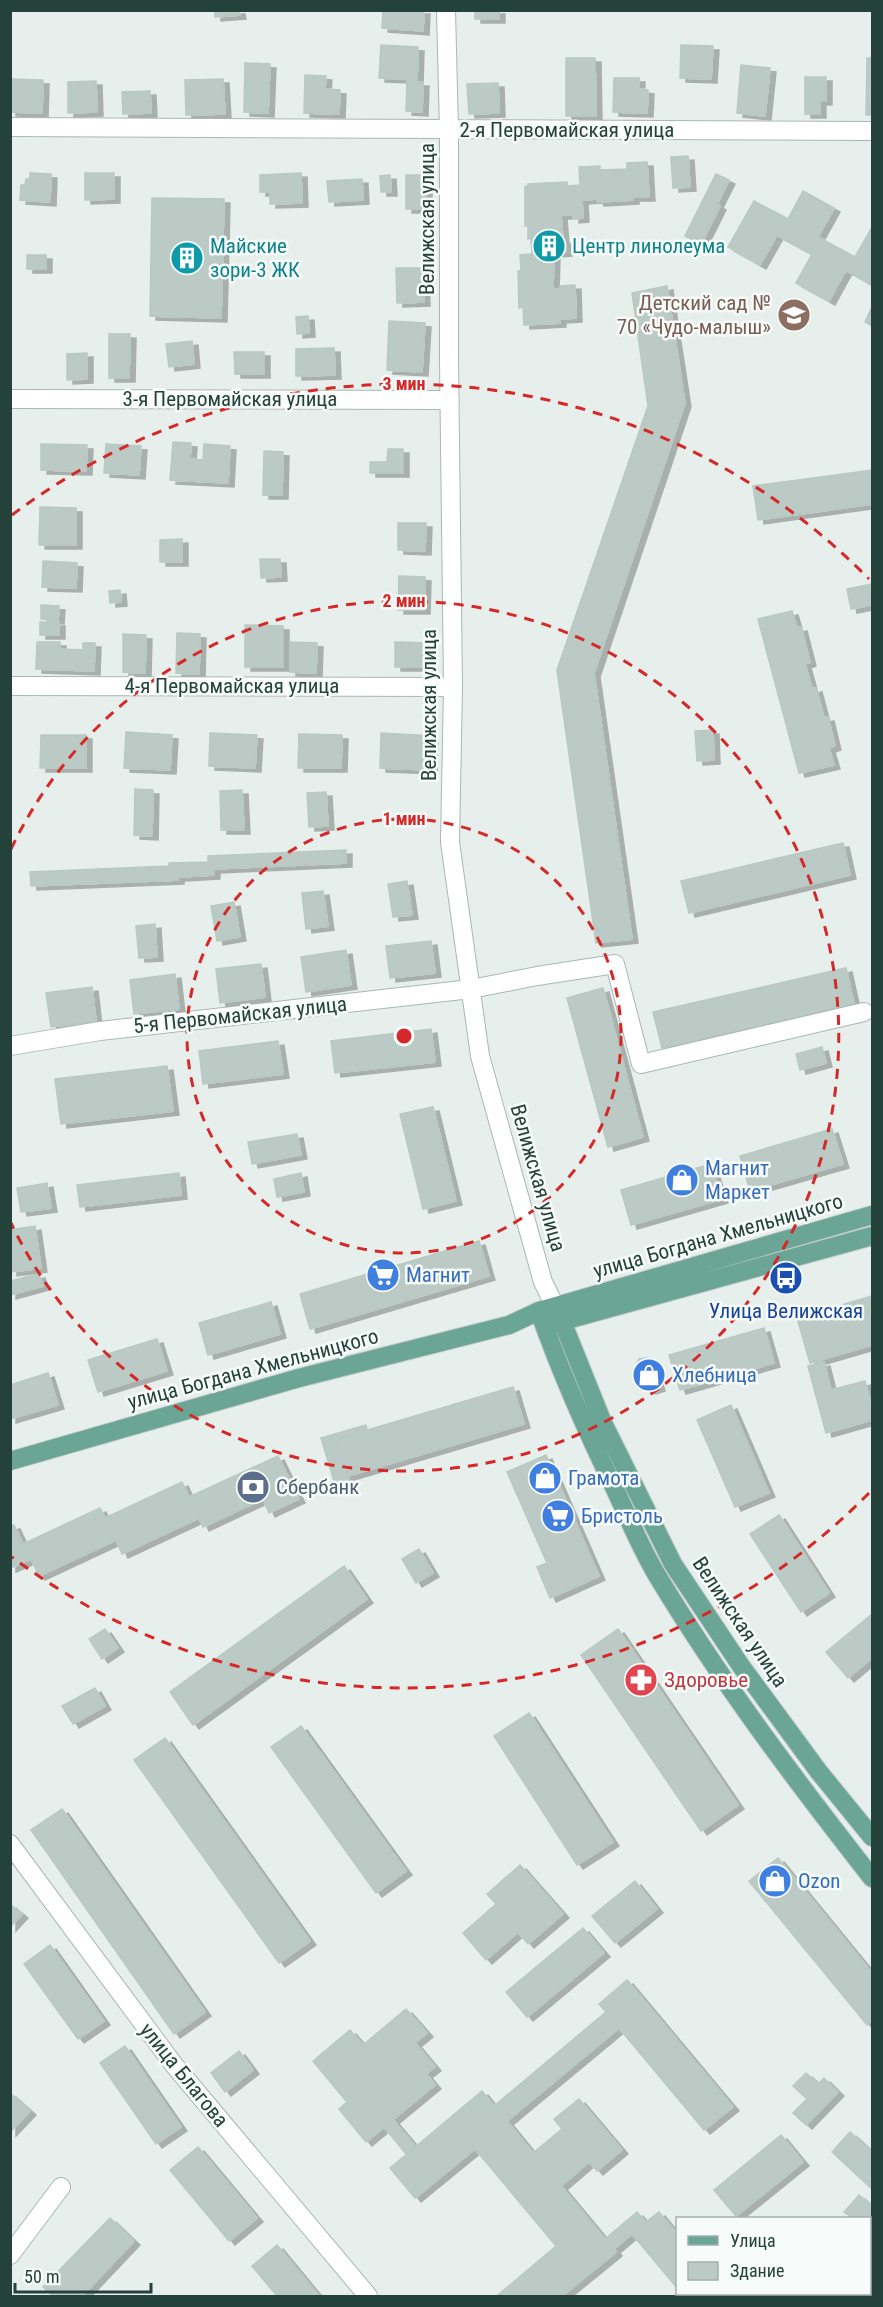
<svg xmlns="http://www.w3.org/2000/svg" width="883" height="2307" viewBox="0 0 883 2307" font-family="'Roboto Condensed',sans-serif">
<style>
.building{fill:#bbcac4;stroke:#b8c9c2;stroke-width:1.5;filter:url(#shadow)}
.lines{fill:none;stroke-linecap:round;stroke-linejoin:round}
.minor-casing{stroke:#a8b8b2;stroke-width:20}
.major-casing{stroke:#c2cac8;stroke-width:20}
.minor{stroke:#fff;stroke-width:18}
.major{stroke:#6aa596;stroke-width:18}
.ring{fill:none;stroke:#d62828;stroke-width:3;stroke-dasharray:10 8}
.labels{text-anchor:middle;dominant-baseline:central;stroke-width:5;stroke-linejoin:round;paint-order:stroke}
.street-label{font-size:21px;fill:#24423a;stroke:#f7fbf9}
.culture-label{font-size:21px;fill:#0d838f;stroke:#f7fbf9;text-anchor:start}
.education-label{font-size:21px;fill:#785e54;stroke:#f7fbf9;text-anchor:end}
.shop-label{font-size:21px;fill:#366cbe;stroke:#f7fbf9;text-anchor:start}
.transit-label{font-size:21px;fill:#164399;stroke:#f7fbf9}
.service-label{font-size:21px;fill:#4e5e75;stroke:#f7fbf9;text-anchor:start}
.health-label{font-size:21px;fill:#be3a42;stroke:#f7fbf9;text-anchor:start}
.centre{fill:#d62828;stroke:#f7fbf9;stroke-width:3}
.ring-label{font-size:18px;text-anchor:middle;font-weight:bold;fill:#d62828;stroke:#f7fbf9;stroke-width:5;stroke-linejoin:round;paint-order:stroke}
</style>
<defs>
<filter id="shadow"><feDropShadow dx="6" dy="4" stdDeviation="0" flood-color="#0004"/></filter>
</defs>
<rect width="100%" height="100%" fill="#e6efeb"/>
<path class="building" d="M215,10H239L240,15L215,17Z
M383,10H424L423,31L382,28Z
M475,10H499V19H475Z
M381,45L418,47L417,82H423L422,112L406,111L407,79L379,78Z
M681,45L713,46L711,79L680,78Z
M566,58H595L596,116H566Z
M867,58H872V115H866Z
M245,63L270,64L268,113L244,112Z
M741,65L770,68L765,116L737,113Z
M305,75L326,76L325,89L340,90L339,114L304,113Z
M805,77H826V101H820V114H805Z
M614,78H639V89L648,90L647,113L613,112Z
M10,79L43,80L42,113L10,112Z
M223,79L225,114L186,115L185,80Z
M96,81L97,112L68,113V82Z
M498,83L499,113L469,114L467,84Z
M150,91L151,113L123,114L122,92Z
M688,156L690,187L673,188L671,157Z
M647,162L649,197H633V200L598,202L597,199L582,200L583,218L573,219V215H561L563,240H565L566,252L554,253L553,289H560V286L575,285L576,318L560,319V323L524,325L523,307L519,308L518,271H521L520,255L532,254L531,238L528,239V226H525V186L528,187V184L567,182V186L580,185L579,167L600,166V170L627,169V163Z
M30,173L51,174L50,202L20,200L21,185H25L26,179H30Z
M85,173H114V199L85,200Z
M301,173L302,203L270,204V192H260V175Z
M716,174L729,180L717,204L720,206L701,244L685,236Z
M390,175L391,192H381L380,176Z
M406,175H426V209H406Z
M362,179L363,200L329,202L327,181Z
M803,191L834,208L818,237L855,257L872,227V285L846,270L829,301L796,283L812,254L777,235L760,265L728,247L754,201L788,219Z
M152,198L224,199L221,318L150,316Z
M27,255H46V269H27Z
M396,268H423L424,302L397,303Z
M667,286L685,403L594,673L632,939L596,943L557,670L648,406L632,293Z
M872,307V326L865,322Z
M308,316L309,333L297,334L296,317Z
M389,321L425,323L422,372L387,370Z
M109,334H130L129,378H109Z
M192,341L194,364L169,367L166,344Z
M334,348L335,375L296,376V349Z
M234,352H264V374H235Z
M87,353V379L67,380V354Z
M173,442L191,443L190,459L203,460L204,444L230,446L228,483L170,480Z
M41,444L87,445L86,471L41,470Z
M106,444L141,446L139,475L104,473Z
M388,449H403V473H370V462H387Z
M264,451L283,452L282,495H263Z
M872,470V504L758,520L753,486Z
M40,507L76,508V545H39Z
M398,523H426L425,551L398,550Z
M182,539V562H160V540Z
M260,559H280L281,577L261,578Z
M43,561L77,563L76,588L42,587Z
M399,576L425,577L424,610H398Z
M872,584V605L851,609L847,589Z
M120,590L121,602L110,603L109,591Z
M41,605L59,606L58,620L41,619Z
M792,611L797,628L801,627L810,662L805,664L812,689L816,688L824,718L828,717L835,746L829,748L834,765L799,773L758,619Z
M40,622H59V635H40Z
M245,625L283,626V667H245Z
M177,633L200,634L199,674L176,673Z
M123,634L146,635L145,673L123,672Z
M37,642H60V649L83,650V643H95L94,671L36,669Z
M290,642L317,643L316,673L290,672Z
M395,642L429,643V667H395Z
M713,730L714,760L697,761L695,731Z
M126,732L172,735L170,770L124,768Z
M210,733L257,735L255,768L209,766Z
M381,733L432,736L431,770L380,768Z
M299,734L342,735L341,768H298Z
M41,735H86V768H40Z
M135,789L153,790L152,836L134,835Z
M242,790L244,830H221L220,791Z
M326,792L328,826L309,827L307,793Z
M843,843L850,875L689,913L681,881Z
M346,850V863L214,869V875L178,877V880L31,886L30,872L169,866V863L208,862V856Z
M407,881L412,915L393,917L388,884Z
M323,891L328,926L306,929L302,893Z
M234,902L240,937L217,941L211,906Z
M155,924L157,957L139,958L136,926Z
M431,941L435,973L390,978L386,946Z
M346,950L351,985L306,992L301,957Z
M261,964L265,997L220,1003L216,969Z
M846,968L854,1004L662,1048L653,1012Z
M175,974L179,1009L134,1014L130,980Z
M92,987L96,1021L51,1027L46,993Z
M603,988L643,1137L608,1147L567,998Z
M431,1029L435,1062L335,1073L331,1041Z
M278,1041L283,1074L203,1084L199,1051Z
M822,1047L826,1063L800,1070L796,1054Z
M167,1066L173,1111L61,1124L55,1079Z
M433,1107L456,1201L423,1209L400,1114Z
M832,1129L843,1164L750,1191L740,1156Z
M297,1134L301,1155L252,1164L248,1142Z
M711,1164L722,1199L631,1225L621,1190Z
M179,1173L181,1195L80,1207L77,1185Z
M301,1173L304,1192L277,1197L274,1179Z
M47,1183L51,1208L21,1212L17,1188Z
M35,1226L41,1268L11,1272L10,1230Z
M479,1241L489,1276L310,1329L300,1294Z
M39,1274L43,1286L10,1295V1281Z
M872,1296V1345L810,1363L797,1318Z
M271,1302L280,1334L208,1355L199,1323Z
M764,1328L774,1363L680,1390L669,1355Z
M157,1339L167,1371L98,1392L88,1360Z
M646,1358L649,1359L652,1371L654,1370L659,1387L650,1390L644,1387L642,1381L644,1376L640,1374L637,1364L639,1359Z
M824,1362L831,1390L865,1381L872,1408V1420L826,1433L808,1366Z
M48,1373L58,1405L10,1419V1385Z
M513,1387L524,1424L348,1476L337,1439Z
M731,1405L769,1493L735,1507L697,1420Z
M366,1425L367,1430L337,1439L351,1487L337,1491L321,1438Z
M546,1455L599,1576L550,1598L537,1567L547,1563L507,1472Z
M278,1456L299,1499L269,1513L263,1499L203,1527L199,1518L122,1554L116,1540L39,1576L31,1559L10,1568V1526L14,1525L23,1544L100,1508L105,1518L182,1482L189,1497Z
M779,1515L829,1593L801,1612L750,1534Z
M419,1549L433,1573L416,1583L402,1559Z
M344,1566L367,1599L193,1725L170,1692Z
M872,1614V1658L848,1678L826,1652Z
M105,1629L118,1648L102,1659L89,1639Z
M618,1629L738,1805L701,1831L581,1655Z
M95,1688L105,1706L73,1724L62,1706Z
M529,1713L613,1842L577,1865L494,1736Z
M301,1726L406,1871L376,1893L271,1747Z
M165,1738L310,1941L279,1963L134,1760Z
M62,1809L205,2012L174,2034L31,1830Z
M778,1858L872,1973V2020L867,2025L749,1881Z
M520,1865L563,1914L528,1944L518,1932L486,1960L463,1933L496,1904L487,1894Z
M635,1881L657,1909L615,1943L592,1916Z
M10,1904L22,1914L10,1927Z
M583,1928L604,1953L527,2017L506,1992Z
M50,1945L104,2021L78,2039L24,1964Z
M627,1980L733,2107L704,2130L619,2028L507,2121L533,2153L562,2129L554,2119L579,2099L622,2150L597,2171L589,2162L561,2186L605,2239L637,2212L646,2222L659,2212L678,2235V2289L632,2234L614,2249L616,2252L562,2296H497L556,2246L475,2149L415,2198L390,2168L482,2091L494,2106L606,2012L599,2004Z
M406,2009L427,2033L415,2043L435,2067L426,2074L435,2085L366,2142L339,2109L347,2102L313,2061L350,2030L363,2045Z
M125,2046L181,2127L156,2144L100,2063Z
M239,2051L253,2070L225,2092L211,2073Z
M806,2073L818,2084L824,2078L838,2092L806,2125L793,2113L807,2099L793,2086Z
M10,2093L30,2111L10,2132Z
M393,2120L415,2146L406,2154L384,2127Z
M850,2132L872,2152V2189L832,2152Z
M781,2135L803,2162L736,2216L714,2190Z
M198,2147L257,2218L229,2241L170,2170Z
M859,2195L872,2206V2235L870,2233V2218H853L844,2212Z
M110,2218L134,2241L82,2296H53L43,2287Z
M277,2245L319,2296H277L252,2266Z
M678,2294H763L760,2296H675Z"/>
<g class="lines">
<g class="minor-casing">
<path id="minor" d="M446,10L449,130V361L453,687L450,842L480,1056L543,1282L562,1320
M10,127L872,131
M10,399L450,400
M10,686L453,687
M10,1046L100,1031L471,989L537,976L615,964L641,1064L864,1012
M10,1844L174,2065L368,2296
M10,2255L61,2187"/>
</g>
<g class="major-casing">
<path id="major" d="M539,1311C561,1373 585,1428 614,1487C628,1517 641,1549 658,1577C722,1683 796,1781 872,1878
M562,1321L603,1423L673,1564L741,1666L819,1772L872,1837
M552,1324L872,1236
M10,1461L299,1378L509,1325L539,1311L872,1215"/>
</g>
<use href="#minor" class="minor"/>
<use href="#major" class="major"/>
</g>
<g class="ring">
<circle cx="404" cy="1036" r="217"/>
<path d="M11 849A435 435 0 1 1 11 1223"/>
<path d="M869 1493A652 652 0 0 1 12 1557M12 515A652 652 0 0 1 869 579"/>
</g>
<defs>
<g id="building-disc" transform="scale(1.725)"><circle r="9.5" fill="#0f9aa8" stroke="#f7fbf9"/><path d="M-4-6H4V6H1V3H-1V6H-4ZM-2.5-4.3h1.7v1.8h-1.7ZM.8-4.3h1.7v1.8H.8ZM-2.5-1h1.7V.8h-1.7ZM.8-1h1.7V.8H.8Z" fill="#fff"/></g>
<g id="school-disc" transform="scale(1.725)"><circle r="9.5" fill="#8d6e63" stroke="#f7fbf9"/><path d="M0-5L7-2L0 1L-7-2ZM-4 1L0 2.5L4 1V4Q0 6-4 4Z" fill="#fff"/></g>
<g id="shop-disc" transform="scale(1.725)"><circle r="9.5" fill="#3f7fe0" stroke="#f7fbf9"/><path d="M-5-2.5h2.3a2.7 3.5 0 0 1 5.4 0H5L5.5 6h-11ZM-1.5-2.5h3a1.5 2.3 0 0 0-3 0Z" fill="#fff"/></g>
<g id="supermarket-disc" transform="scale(1.725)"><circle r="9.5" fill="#3f7fe0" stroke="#f7fbf9"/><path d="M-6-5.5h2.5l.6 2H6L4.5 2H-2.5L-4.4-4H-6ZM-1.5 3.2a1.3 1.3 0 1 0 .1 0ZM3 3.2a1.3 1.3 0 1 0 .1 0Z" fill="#fff"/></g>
<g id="bus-disc" transform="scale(1.725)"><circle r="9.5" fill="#1a4fb4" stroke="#f7fbf9"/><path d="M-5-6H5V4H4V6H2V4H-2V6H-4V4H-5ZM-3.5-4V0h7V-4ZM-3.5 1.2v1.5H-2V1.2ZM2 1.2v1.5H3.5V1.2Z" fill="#fff"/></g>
<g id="bank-disc" transform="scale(1.725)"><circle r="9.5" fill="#5c6f8a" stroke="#f7fbf9"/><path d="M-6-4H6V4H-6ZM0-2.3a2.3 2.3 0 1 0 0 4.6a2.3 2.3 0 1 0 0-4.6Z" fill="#fff"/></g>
<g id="pharmacy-disc" transform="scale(1.725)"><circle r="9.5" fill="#e0444e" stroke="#f7fbf9"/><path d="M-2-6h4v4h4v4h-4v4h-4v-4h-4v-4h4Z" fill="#fff"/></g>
</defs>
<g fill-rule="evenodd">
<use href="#building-disc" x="549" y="246"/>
<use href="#building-disc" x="187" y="258"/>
<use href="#school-disc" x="794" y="315"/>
<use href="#shop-disc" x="682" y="1180"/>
<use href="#supermarket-disc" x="383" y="1275"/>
<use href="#bus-disc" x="786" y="1278"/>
<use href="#shop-disc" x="649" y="1375"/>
<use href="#shop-disc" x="545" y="1478"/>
<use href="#bank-disc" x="253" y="1487"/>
<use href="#supermarket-disc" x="558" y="1516"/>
<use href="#pharmacy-disc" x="641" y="1680"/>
<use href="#shop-disc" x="775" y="1881"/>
</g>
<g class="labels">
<g class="street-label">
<text x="567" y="130">2-я Первомайская улица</text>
<text transform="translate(427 219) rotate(-90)">Велижская улица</text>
<text x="230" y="399">3-я Первомайская улица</text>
<text x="232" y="686">4-я Первомайская улица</text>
<text transform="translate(429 705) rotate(-90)">Велижская улица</text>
<text transform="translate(240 1015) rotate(-6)">5-я Первомайская улица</text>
<text transform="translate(538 1178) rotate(74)">Велижская улица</text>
<text transform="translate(718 1236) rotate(-16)">улица Богдана Хмельницкого</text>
<text transform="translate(253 1369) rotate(-15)">улица Богдана Хмельницкого</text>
<text transform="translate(740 1622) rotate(56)">Велижская улица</text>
<text transform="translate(184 2075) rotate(51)">улица Благова</text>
</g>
<g class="culture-label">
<text x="210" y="246">Майские<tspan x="210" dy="24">зори-3 ЖК</tspan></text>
<text x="572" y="246">Центр линолеума</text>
</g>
<g class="education-label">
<text x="771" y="303">Детский сад №<tspan x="771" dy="24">70 «Чудо-малыш»</tspan></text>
</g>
<g class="shop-label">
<text x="705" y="1168">Магнит<tspan x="705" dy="24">Маркет</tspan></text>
<text x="406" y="1275">Магнит</text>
<text x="672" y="1375">Хлебница</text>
<text x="568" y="1478">Грамота</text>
<text x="581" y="1516">Бристоль</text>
<text x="798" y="1881">Ozon</text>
</g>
<g class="transit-label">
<text x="786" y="1311">Улица Велижская</text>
</g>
<g class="service-label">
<text x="276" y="1487">Сбербанк</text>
</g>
<g class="health-label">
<text x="664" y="1680">Здоровье</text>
</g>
</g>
<circle cx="404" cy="1036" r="9" class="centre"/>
<g class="ring-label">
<text x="404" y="390">3 мин</text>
<text x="404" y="607">2 мин</text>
<text x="404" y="825">1 мин</text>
</g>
<rect width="883" height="2307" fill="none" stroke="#24423a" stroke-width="24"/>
<rect x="676" y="2217" width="195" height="78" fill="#f7fbf9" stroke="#a3b1ad" stroke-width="1.5"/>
<rect x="688" y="2236" width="30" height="9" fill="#6aa596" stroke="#a3b1ad" stroke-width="1.5"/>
<text x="730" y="2247" font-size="18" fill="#24423a">Улица</text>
<rect x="688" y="2262" width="30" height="18" fill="#bbcac4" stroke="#a3b1ad" stroke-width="1.5"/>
<text x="730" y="2277" font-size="18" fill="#24423a">Здание</text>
<path d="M15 2283v9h136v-9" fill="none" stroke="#24423a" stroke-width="3"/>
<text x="24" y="2283" font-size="18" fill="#24423a" stroke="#f7fbf9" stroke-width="4.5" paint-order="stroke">50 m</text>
</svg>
